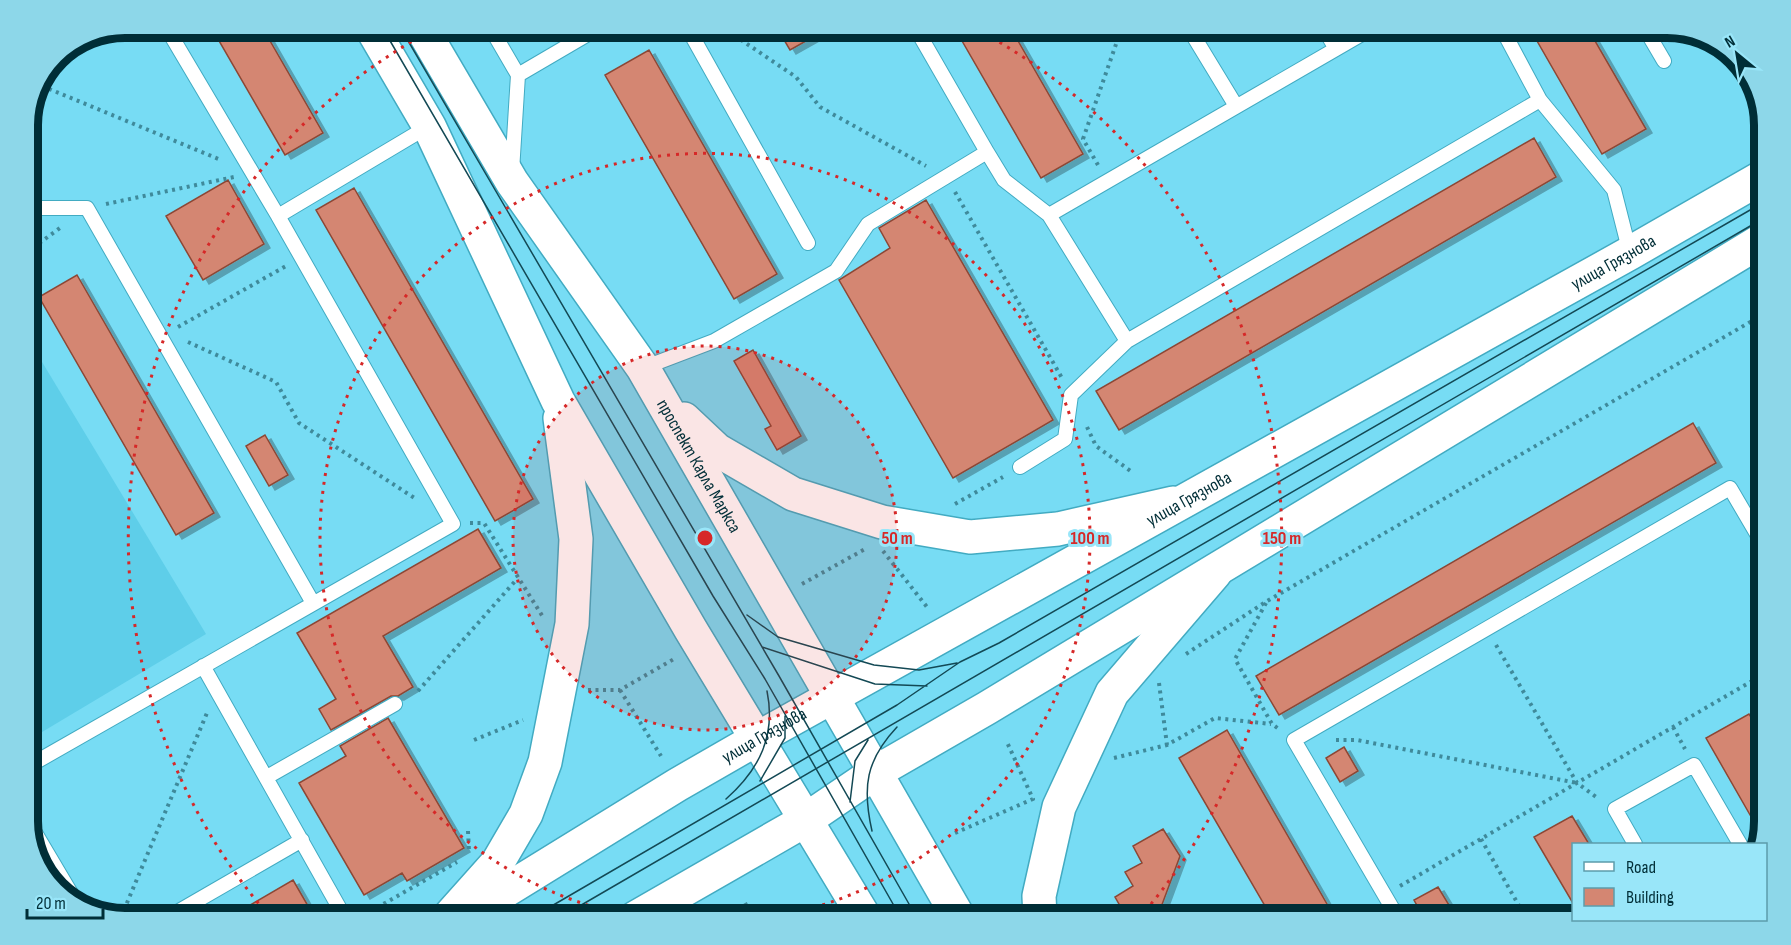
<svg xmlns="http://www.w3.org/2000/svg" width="1791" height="945" viewBox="0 0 1791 945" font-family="'Sofia Sans Condensed',sans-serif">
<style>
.built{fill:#5ecee9}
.building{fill:#d48672;stroke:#8d4735;stroke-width:1.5;filter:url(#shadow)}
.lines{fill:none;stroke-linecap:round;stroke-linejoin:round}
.lane-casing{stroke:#42abc2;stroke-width:16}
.secondary-casing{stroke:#42abc2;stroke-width:36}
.primary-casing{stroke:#42abc2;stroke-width:36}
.path{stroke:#3f8a9b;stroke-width:4;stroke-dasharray:3 4.5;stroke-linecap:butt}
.lane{stroke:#fff;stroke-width:14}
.secondary{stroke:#fff;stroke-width:33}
.primary{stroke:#fff;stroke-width:33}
.tram{stroke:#134955;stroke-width:1.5}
.ring{fill:none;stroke:#d62828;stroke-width:3;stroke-dasharray:3 6}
.labels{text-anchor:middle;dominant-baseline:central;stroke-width:6;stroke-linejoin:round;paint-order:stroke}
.street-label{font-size:18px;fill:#002e37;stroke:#99e6f9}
.rim{fill:none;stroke:#002e37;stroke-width:8}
.centre{fill:#d62828;stroke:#99e6f9;stroke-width:3}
.ring-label{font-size:18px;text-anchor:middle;font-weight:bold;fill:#d62828;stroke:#99e6f9;stroke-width:6;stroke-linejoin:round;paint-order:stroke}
</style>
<defs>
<filter id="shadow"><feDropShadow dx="6" dy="4" stdDeviation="0" flood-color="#0004"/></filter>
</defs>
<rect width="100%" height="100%" fill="#77dcf4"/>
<path class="built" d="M27,337L206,634L27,741Z"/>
<path class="building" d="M211,27H262L323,133L285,155Z
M791,27H831L790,50L780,33Z
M954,27H1010L1083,154L1041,178Z
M1529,27H1587L1646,129L1602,154Z
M649,50L777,274L734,299L605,75Z
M1534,138L1556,177L1119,430L1096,391Z
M228,180L264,244L203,280L166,216Z
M354,188L533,499L495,521L316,210Z
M926,200L1053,420L953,478L839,280L890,248L879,228Z
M77,275L214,513L176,535L39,297Z
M753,350L801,436L777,450L765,429L771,426L734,361Z
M1693,423L1716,463L1279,715L1256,676Z
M265,435L288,475L269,486L246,446Z
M478,529L501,568L383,636L413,687L398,696H391L331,730L319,709L336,699L297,633Z
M1749,714L1764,740V820L1761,834L1706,738Z
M388,718L464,848L407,881L402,873L364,895L299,783L346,756L340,746Z
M1227,730L1335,918H1272L1179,758Z
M1344,747L1358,771L1340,782L1326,758Z
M1572,816L1589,844H1574V905L1534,837Z
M1163,829L1180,856L1157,918H1127L1115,897L1133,886L1125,872L1142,863L1133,846Z
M293,880L315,918H228Z
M1438,887L1452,910L1438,918H1424L1414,900Z"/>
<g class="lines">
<g class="lane-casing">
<path id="lane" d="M166,27L278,216L429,126
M490,27L518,75L512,171
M687,27L808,243
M915,27L987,152
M1188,27L1236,106
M1323,27L1336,49
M1501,27L1540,100L1614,190L1630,253
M1644,27L1664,61
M518,75L600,27
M27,208H87L313,603
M1049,215L1374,27
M643,368L714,341L836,271L868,224L987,152L1004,180L1049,215L1127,341
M1020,467L1065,439L1071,395L1127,341L1540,100
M203,666L345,918
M27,767L453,524L278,216
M267,777L395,704
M27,819L78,905
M1635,844L1615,809L1694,765L1740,844
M167,918L302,840
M1398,918L1294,740L1730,488L1764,546"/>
</g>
<g class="secondary-casing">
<g id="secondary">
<path d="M371,27L429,126L558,401L691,630L865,918"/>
<path id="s1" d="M421,27L512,182L643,368L959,918"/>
<path d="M684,419L717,450L793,494L882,522L970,537L1058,529L1173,503"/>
<path d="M448,918L498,862L526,814L545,762L572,624L576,539L560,418"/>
<path d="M1040,918L1039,896L1059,807L1112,693L1215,573"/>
</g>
</g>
<g class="primary-casing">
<g id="primary">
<path id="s2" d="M461,918L677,785L769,732L1630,253L1764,176"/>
<path d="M635,918L804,821L876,772L987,708L1764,239"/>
</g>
</g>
<path class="path" d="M722,27L796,77L820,107L926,166
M42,86L221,160
M1098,165L1083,139L1122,27
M955,192L1062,378
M106,204L234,177
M27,252L60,228
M178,327L286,266
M188,342L276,382L299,423L416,499
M1087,427L1096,446L1132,472
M955,504L1003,477
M470,523H484L543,617
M883,551L927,607
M802,584L867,548
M1266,603L1235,659L1272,724L1280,730
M1496,645L1577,783L1599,799
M1186,654L1267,601L1764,314
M1159,683L1167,745
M588,690H620L674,659
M620,690L661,756
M418,691L517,579
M1673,727L1685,749
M474,740L523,720
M1336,740H1357L1577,783
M1114,758L1167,745L1215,718L1271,724
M468,831L469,851
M955,833L1033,799L1006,740
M1481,839L1526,918
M1400,886L1764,674
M745,903L753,918
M364,915L457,862
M121,917L207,713
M815,918L826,911"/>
<use href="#lane" class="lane"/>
<use href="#secondary" class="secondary"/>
<use href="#primary" class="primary"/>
<path class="tram" d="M382,27L713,596L765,679L901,918
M400,27L779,676L917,918
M747,615L778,637L874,665L919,670L957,663
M762,647L875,684L927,686
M760,781L785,738V716
M726,799C760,769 776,735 767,691
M850,802L855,761L868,740
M872,831C862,787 866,760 897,727
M531,918L897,705L960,662L999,643L1764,202
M559,918L1764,218"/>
</g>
<circle cx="705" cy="538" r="192" fill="#d62828" fill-opacity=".12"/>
<g class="ring">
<circle cx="705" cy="538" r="192"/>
<path d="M641 918A385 385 0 1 1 769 918"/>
<path d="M270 917A577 577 0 0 1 434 29M976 29A577 577 0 0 1 1140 917"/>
</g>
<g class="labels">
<g class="street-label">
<text stroke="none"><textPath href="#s2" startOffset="1326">улица Грязнова</textPath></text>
<text stroke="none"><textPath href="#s1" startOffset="520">проспект Карла Маркса</textPath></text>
<text stroke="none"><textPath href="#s2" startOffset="840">улица Грязнова</textPath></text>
<text stroke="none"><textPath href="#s2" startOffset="354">улица Грязнова</textPath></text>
</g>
</g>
<path d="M0 0H1791V945H0ZM125 38H1667A87 87 0 0 1 1754 125V821A87 87 0 0 1 1667 908H125A87 87 0 0 1 38 821V125A87 87 0 0 1 125 38Z" fill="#8dd7e9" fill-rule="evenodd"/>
<path class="rim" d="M125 38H1667A87 87 0 0 1 1754 125V821A87 87 0 0 1 1667 908H125A87 87 0 0 1 38 821V125A87 87 0 0 1 125 38Z"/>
<circle cx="705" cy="538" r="9" class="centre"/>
<g class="ring-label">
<text x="897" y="544">50 m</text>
<text x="1090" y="544">100 m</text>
<text x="1282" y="544">150 m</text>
</g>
<rect x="1572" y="843" width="195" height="78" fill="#99e6f9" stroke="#5c9cab" stroke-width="1.5"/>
<rect x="1584" y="862" width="30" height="9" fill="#ffffff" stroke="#5c9cab" stroke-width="1.5"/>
<text x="1626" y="873" font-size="18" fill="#002e37">Road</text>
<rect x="1584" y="888" width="30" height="18" fill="#d48672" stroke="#5c9cab" stroke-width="1.5"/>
<text x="1626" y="903" font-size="18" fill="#002e37">Building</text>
<g transform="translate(1737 54) rotate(330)" stroke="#99e6f9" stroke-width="4.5" paint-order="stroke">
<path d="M0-4.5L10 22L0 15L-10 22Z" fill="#002e37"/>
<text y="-9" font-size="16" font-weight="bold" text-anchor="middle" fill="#002e37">N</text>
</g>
<path d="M27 909v9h76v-9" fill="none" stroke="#002e37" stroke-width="3"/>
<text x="36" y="909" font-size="18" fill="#002e37" stroke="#99e6f9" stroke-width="4.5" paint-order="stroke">20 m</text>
</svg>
